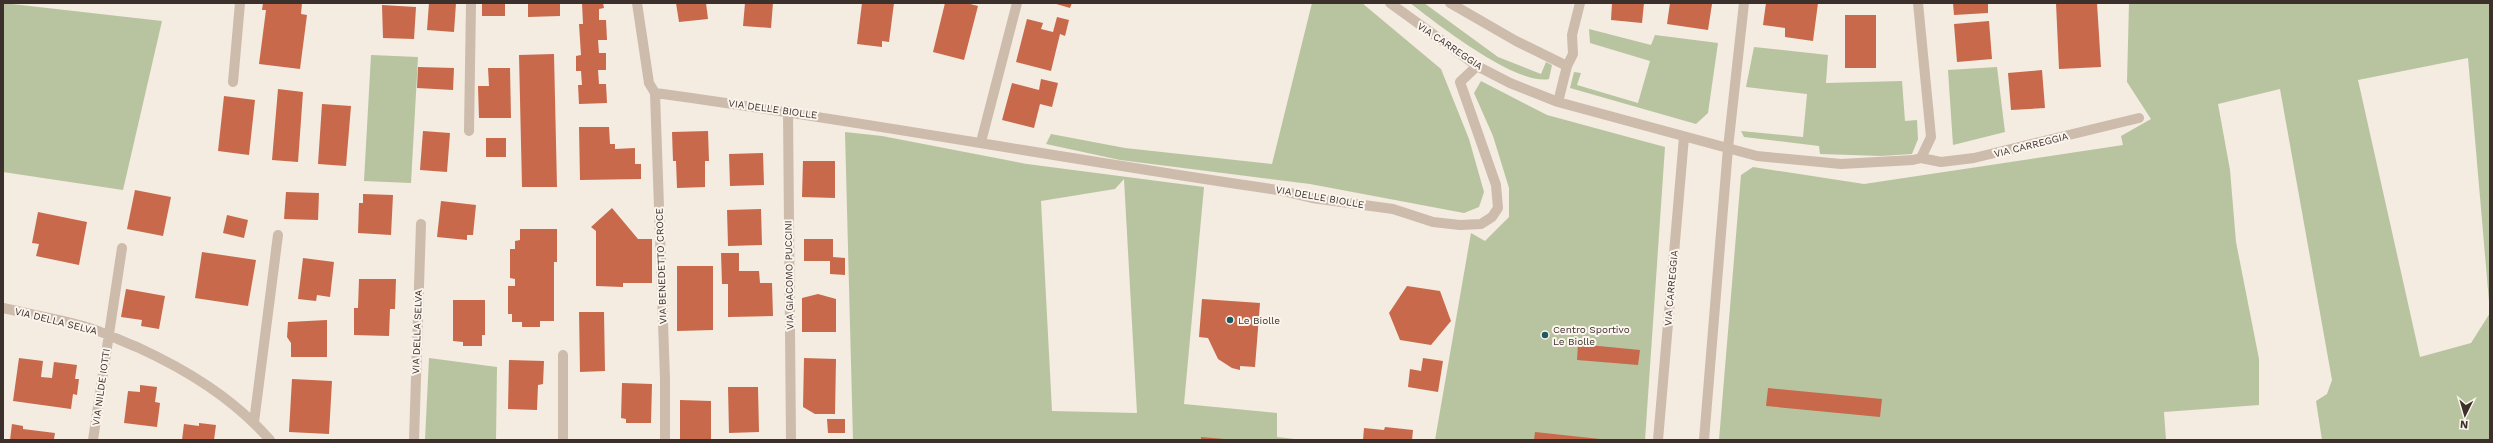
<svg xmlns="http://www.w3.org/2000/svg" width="2493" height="443" viewBox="0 0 2493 443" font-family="'Work Sans',sans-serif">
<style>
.green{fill:#b8c4a0;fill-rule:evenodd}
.building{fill:#c8694b}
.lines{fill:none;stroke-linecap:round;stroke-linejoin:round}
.minor{stroke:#cdbbac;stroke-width:10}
.poi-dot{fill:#1f5a5e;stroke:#fbf5ee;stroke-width:1.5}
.labels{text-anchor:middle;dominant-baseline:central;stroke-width:4;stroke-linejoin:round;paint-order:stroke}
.street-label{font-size:10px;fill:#3b302b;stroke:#fbf5ee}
.poi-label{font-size:10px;fill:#3b302b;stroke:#fbf5ee;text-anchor:start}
</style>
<rect width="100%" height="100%" fill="#f4ebe1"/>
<path class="green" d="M3,3L162,21L123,190L3,172Z
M1312,3H1362L1441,69L1469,139L1484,192L1479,207L1464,213L1310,184L1120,160L1046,144L1051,134L1125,148L1272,164Z
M1410,3H1424L1498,57L1541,74L1546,62L1552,65L1549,79C1516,86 1436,23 1410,3Z
M2129,3H2490V440H2322L2316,401L2327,394L2332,380L2280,89L2218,104L2230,170L2236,242L2259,359V405L2164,412L2166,440H1719L1741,175L1753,167L1864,184L2123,145L2121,136L2151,119L2127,82ZM2468,58L2490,313L2471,343L2420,357L2358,80Z
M1589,29L1651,45L1655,35L1718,43L1708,113L1696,124L1570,88L1574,72L1581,73L1577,85L1638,103L1650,61L1590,43Z
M1754,47L1828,55L1826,83L1902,81L1905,121L1917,120L1918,139L1912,154L1881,156L1820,154L1819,146L1744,137L1741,131L1803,137L1807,94L1746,87Z
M371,55L418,57L411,183L364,181Z
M1997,67L2005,132L1953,145L1948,70Z
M1481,81L1547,115L1665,147L1645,440H1435L1471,233L1485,241L1509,217V188L1493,136L1474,93Z
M845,132L882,136L1027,164L1204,187L1184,404L1277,413V437L1304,440H853ZM1124,179L1137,413L1052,411L1041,201L1115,189Z
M429,358L497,367L496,440H425Z"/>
<path class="building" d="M263,3H302L301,14L307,15L300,69L259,64L266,10H262Z
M429,3H456L454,32L427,30Z
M482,3H505V16H482Z
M528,3H560V16L528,17Z
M582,3H603L604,8L599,9V20H606L607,40H598L599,53H606V70H598L599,84H606L607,103L579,104L578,85H582L581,71H576V56L581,55L579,24H583Z
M676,3H706L708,19L679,22Z
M745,3H773L771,28L743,26Z
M862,3H894L889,42L882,41V47L857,44Z
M945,3H966L978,6L964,60L933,52Z
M1053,3H1072L1070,8Z
M1612,3H1644L1642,23L1611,20Z
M1670,3L1712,4L1708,30L1667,24Z
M1766,3H1818L1813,41L1785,37V28L1763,25Z
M1953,3H1988V13L1954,15Z
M2056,3H2097L2101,67L2059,69Z
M382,5L416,7L414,39L383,38Z
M1845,15H1876V68H1845Z
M1057,17L1069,20L1065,36L1060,34L1051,71L1016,62L1027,19L1043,23L1041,29L1053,32Z
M1989,21L1992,59L1957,62L1954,24Z
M554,54L557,187H522L519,55Z
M418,67L454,68L453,90L417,88Z
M488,68H510L511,118H479L478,86H489Z
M2042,70L2045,108L2011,110L2008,73Z
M1041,79L1058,83L1052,107L1040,104L1034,128L1002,120L1012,83L1039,90Z
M278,89L303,92L298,162L272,160Z
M224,96L255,100L249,155L218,151Z
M322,104L351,106L346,166L318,164Z
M579,127H609L610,144H615V149L635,148V164H641V179L580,180Z
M423,131L450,133L447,172L420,170Z
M708,131L709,161H705V187L677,188L676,161H673L672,132Z
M486,138H506V157H486Z
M763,153L764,185L730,186L729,154Z
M803,161H835V198L802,197Z
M135,190L171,197L163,236L127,229Z
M286,192L319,193L318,220L284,219Z
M363,194L393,195L391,235L358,233L359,203H363Z
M441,201L476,205L473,235H467V240L437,237Z
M612,208L638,239H652V283H623V287L596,286V231L591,227Z
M761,209L762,245L728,246L727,210Z
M38,212L87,222L79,265L36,256L39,244L32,243Z
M227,215L248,220L244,238L223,233Z
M520,229H557V262H554V321H540V327H522V322H512V314H508V286H515V279L510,278V249H515V241L520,240Z
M804,239H833V257L845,258V275L830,274V261H804Z
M202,252L256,260L248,306L195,298Z
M721,253H739V271H759L760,283H772L773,316L728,317V284H722Z
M303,258L334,262L330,297L317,295L316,301L298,299Z
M677,266H713V330L677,331Z
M359,279H396L395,309H390L389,336L354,335V308H358Z
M1407,286L1440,291L1451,321L1431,345L1400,340L1389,313Z
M126,289L165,296L159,329L141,326L142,320L121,317Z
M818,294L836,299V332H802V298Z
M1202,299L1260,303L1255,367L1240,366V370L1232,368L1218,359L1208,338L1199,337Z
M453,300H485V335H482V346H463V342L453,341Z
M579,312H604L605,371L580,372Z
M327,320V357H291V343L287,337L288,322Z
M1578,344L1640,350L1638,365L1577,360Z
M19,358L43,361L41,377L52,378L54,362L77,365L75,379H79L77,395L73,394L71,409L13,401Z
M804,358L836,359L835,414H815L803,407Z
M1423,358L1443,361L1438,392L1408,387L1410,369L1421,371Z
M509,360L544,361L543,384L538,385L537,410L508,409Z
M292,379L332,381L329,434L289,432Z
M622,383L652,384L651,423H626V419L621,418Z
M140,385L157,387L155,402L160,403L157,427L124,423L128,391L140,392Z
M728,387H758L759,432L729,433Z
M1768,388L1882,399L1880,417L1766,406Z
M680,400L711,401V440H680Z
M827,419H845V433H828Z
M199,423L216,425L214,440H182L184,424L199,426Z
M12,424L23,426V429L55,433L54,439L58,440H10Z
M1385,427L1413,430L1412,440H1363L1364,428L1384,430Z
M1535,432L1600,439V440H1534Z
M1201,437L1224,439L1223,440H1201Z"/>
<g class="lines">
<path class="minor" d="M637,3L649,83L655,93C863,121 1070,160 1278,190L1312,198L1393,209L1433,222L1460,225L1481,224L1492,217L1498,208L1496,185L1460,82L1477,66
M1390,3L1477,66L1510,83L1558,102L1757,156L1841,164L1913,160L1921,158L1931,137L1918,3
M1450,3L1516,41L1567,66
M233,82L240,3
M655,93L665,379V440
M1558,102L1567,66L1573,54L1572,35L1580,3
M788,111L791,440
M469,131L471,3
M981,142L1017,3
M1921,158L1941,162L1974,158L2139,118
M3,308C30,314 57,319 83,326C102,331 119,340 137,347C187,370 233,398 270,440
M254,422L278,235
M93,440L122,248
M414,440L421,224
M563,440V355
M1658,440L1684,137
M1704,440L1728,148L1744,3"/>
</g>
<g class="poi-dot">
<circle cx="1230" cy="320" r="4"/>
<circle cx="1545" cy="335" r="4"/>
</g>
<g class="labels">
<g class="street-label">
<text transform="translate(1450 46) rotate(34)">VIA CARREGGIA</text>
<text transform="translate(773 109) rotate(8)">VIA DELLE BIOLLE</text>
<text transform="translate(2031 145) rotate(-14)">VIA CARREGGIA</text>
<text transform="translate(1320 197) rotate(10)">VIA DELLE BIOLLE</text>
<text transform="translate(661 266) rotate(-92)">VIA BENEDETTO CROCE</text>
<text transform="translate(789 275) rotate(-91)">VIA GIACOMO PUCCINI</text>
<text transform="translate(1671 288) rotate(-85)">VIA CARREGGIA</text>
<text transform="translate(56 321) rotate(14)">VIA DELLA SELVA</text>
<text transform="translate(417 332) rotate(-88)">VIA DELLA SELVA</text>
<text transform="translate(101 387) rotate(-82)">VIA NILDE IOTTI</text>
</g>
<g class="poi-label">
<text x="1238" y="320">Le Biolle</text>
<text x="1553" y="329">Centro Sportivo<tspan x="1553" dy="12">Le Biolle</tspan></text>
</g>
</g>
<rect width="2493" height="443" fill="none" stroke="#3b302b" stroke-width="8"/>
<g transform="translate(2465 415) rotate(185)" stroke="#fbf5ee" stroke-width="3" paint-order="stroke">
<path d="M0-3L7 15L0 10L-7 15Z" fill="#3b302b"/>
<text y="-6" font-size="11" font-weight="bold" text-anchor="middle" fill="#3b302b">N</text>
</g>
</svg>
